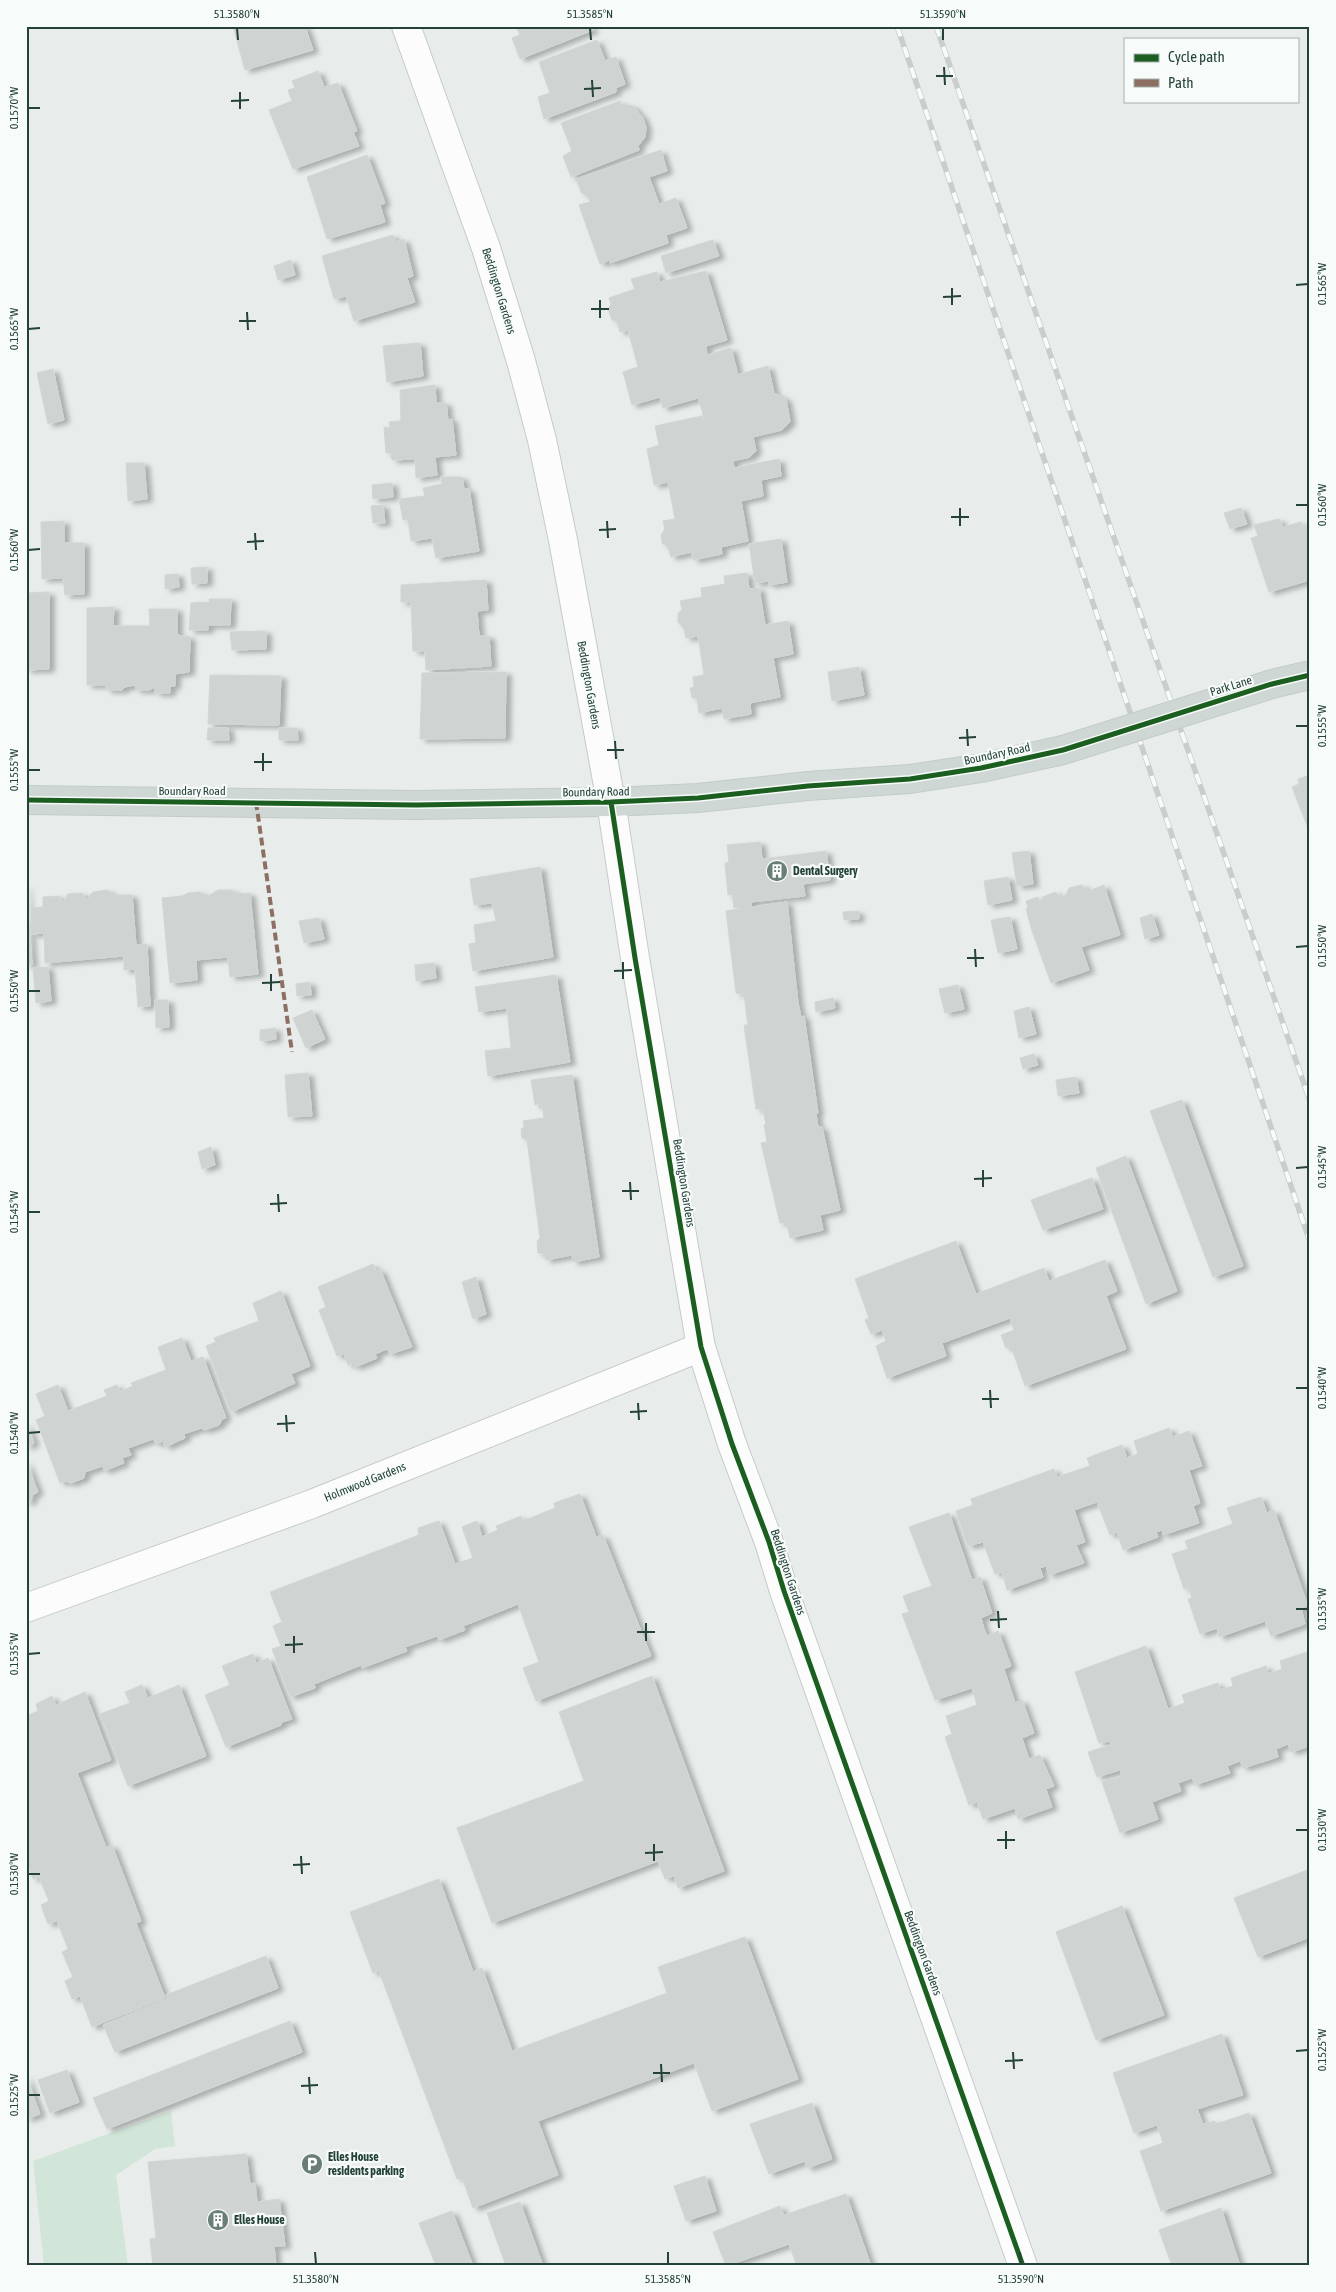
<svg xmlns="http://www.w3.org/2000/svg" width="1336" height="2292" viewBox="0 0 1336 2292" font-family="'Asap Condensed',sans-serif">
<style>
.green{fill:#d1e6d8}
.building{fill:#cfd4d2;stroke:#d1d6d4;filter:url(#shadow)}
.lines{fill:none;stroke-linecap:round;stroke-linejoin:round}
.minor-casing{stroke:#c5cac8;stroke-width:30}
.major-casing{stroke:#c3ccc9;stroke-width:30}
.minor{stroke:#fcfcfc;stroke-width:28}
.major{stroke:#cfd7d5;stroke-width:28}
.rail-casing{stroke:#c9cdcc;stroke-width:5.5}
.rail{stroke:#f7fbf9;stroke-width:4;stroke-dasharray:11;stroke-linecap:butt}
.major-bridge-casing{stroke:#c3ccc9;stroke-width:30;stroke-linecap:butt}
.major-bridge{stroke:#cfd7d5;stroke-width:28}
.quiet{stroke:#8d6e63;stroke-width:4;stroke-dasharray:8 4;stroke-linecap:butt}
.cycleway-casing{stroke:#f7fbf9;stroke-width:8}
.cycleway{stroke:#1b5e20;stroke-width:5}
.ticks{fill:none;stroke:#24423a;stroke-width:2}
.labels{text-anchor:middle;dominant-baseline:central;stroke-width:4.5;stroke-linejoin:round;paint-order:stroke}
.street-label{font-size:12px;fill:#24423a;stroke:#f7fbf9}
.poi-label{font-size:12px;font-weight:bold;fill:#24423a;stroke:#f7fbf9;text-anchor:start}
.neatline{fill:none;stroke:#24423a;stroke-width:2}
.ticks-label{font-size:12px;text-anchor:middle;fill:#24423a}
</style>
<defs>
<filter id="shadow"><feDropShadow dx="5.5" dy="3" stdDeviation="2.5" flood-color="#0004"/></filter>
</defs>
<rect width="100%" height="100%" fill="#e8edeb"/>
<path class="green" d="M171,2111L175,2146L155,2149L116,2175L128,2266H44L33,2161Z"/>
<path class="building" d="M233,26H305L313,50L245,70Z
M516,26H591L593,30L520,59L512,38L520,35Z
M597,40L605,61L616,57L625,84L616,88V92L544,119L538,97L550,93L539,62Z
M318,71L324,87L338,83L357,131L353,132L359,146L293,169L269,110L292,101L288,90L295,88L292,81Z
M620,101L621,104L633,106L643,118L646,127L645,137L638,146L639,150L571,177L563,156L572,151L561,123Z
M661,150L667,171L649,177L659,204L676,198L687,228L666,235L668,243L610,263L609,260L600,264L579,205L590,202L587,193L582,194L576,179Z
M367,155L385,203L380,205L385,222L327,239L307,177Z
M393,235L396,242L404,239L413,276L407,278L415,302L354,321L346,296L334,299L322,256Z
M713,240L719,256L666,273L661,256Z
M291,260L295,275L278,280L274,266Z
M706,271L727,340L706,346L707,355L731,348L738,375L695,387L698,398L663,408L660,397L632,405L623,372L638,367L628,330L620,332L617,321L612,320L608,309L611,304L609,298L635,289L631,279L657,272L660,282Z
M420,343L423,376L387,382L383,346Z
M768,366L774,393L702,410L695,387Z
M53,369L64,420L48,424L37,373Z
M435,385L436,403H446L448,420L452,419L456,455L435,457L437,475L416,478L415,459L392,460L391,452L386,453L384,427L390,428L389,422L401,421L400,390Z
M774,393L786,399L790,422L782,430L753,437L747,430L708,437L702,410Z
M702,416L708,437L747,430L753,437L756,451L750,457L733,461L734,468L779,459L781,476L761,480L763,496L741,501L748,541L721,547L722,554L693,560L692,552L671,557L668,547L662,543L661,535L665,529L663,521L675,519L668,482L654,485L647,449L659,445L655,426Z
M126,463H144L147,499L128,501Z
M441,477H462L464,489H469L479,551L436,558L432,538L411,541L408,519L403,520L399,499L425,496L423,488L442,484Z
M392,483L393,497L373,499L372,485Z
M383,505L385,523H373L371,506Z
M1241,508L1247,524L1230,529L1224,513Z
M1279,519L1283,527L1301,522L1302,528L1310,525V580L1269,592L1251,538L1258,536L1254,525Z
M64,521V543H84V594L65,595L63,578L42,579L41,522Z
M781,539L787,582L769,585V581L755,583L749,544Z
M207,567V583L192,584L191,568Z
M747,573L749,589L759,588L765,625L788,621L793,654L773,658L780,697L750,703L751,714L724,719L722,708L699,713L697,698H692L690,688L694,687L693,677L704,675L698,636L686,638L684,629L678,622V614L682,609L680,601L702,597L701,588L725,584L724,576Z
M178,574L179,587L165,589V575Z
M486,580L488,610L477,611L479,636H489L491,666L426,670L425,651H413L411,602H401V585Z
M49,592V669L26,670V593Z
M209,599H231L230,625H208V630H189L191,603L210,602Z
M114,607L113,626H150L149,609H177V635L190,637L189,672L175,674V686H170V693H155V687L149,690H136L135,685L125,687L122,690H107L105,685H87V608Z
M266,631V649L232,650L230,632Z
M859,667L864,695L832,701L828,672Z
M506,672L505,738L420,739L422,673Z
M210,675L281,676L279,725L208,724Z
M208,728H228L229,740H207Z
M279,728H297L298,740H279Z
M1310,775V833L1292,787L1299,784L1298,779Z
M760,842L762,859L826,851L830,880L803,884L805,896L751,902V906L734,908L732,894L728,895L725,863L729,862L727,845Z
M1029,851L1033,884L1017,886L1012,853Z
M540,867L553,957L473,971L469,944L476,943L474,925L496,921L492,903L474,905L470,879Z
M1008,877L1012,900L988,905L984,881Z
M1081,885L1089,891L1104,885L1120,935L1081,947L1089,970L1051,983L1032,931L1026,909L1028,908L1026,901L1038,897L1040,904L1043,897L1055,892L1061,897L1066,895L1069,888Z
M26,886L32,965H26Z
M107,890L114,895H132L136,945L147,944L150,1006L138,1007L135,969L124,970V956L45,963L44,933L32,934L31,908L43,907V897L60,896V900L64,901L68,894L82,893L86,899H90V895L93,892Z
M218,890H231L237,894L250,893L258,974L230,977L228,957L196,960L197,980L170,983L162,898L182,896L188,893L200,892L207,897Z
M787,902L798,1003L746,1011L744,994L736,993L726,911Z
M858,911L859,919L844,920L843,912Z
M1152,914L1159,935L1145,939L1140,918Z
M1010,917L1017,949L998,953L991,920Z
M319,918L324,939L304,943L299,921Z
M434,963L436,978L416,981L415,965Z
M48,967L51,1001L36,1003L33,968Z
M556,975L570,1062L488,1076L485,1051L511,1048L507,1008L479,1012L475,987Z
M310,982L311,995L297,996L296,984Z
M958,985L964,1009L945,1013L939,989Z
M833,998L835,1008L816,1012L815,1002Z
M155,1000H168L169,1027L156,1028Z
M798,1003L801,1017L804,1016L818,1113L766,1125L763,1109H756L744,1025H748L746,1011Z
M1029,1007L1036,1034L1019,1038L1014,1011Z
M312,1010L325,1039L306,1048L293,1018Z
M275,1028L276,1039L260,1041V1030Z
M1034,1054L1038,1065L1023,1069L1020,1058Z
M308,1073L312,1116L288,1117L285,1075Z
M572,1075L599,1257L573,1262L572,1255L546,1260L544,1254L538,1253L537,1241L540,1238L527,1140L522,1138L521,1129L524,1127L523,1121L544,1118L542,1104L535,1105L531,1080Z
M1076,1077L1079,1093L1058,1096L1056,1080Z
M1182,1100L1243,1266L1213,1277L1150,1111Z
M816,1114L818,1127H822L840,1210L820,1215L823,1230L790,1238L787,1223H780L761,1143L767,1142L764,1125Z
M211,1147L215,1165L202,1169L198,1152Z
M1126,1156L1177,1291L1146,1304L1096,1168Z
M1092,1178L1103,1209L1043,1230L1031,1200Z
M956,1241L976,1294L1044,1268L1049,1281L1105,1260L1117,1291L1106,1296L1126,1349L1025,1386L1011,1346L1006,1348L1001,1335L1014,1330L1010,1318L942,1343L946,1356L887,1378L876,1346L886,1341L882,1330L871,1334L865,1320L869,1318L855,1279Z
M373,1264L376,1271L380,1269L412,1347L390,1354L387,1349L375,1354L377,1358L355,1367L353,1363L348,1365L344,1354L337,1356L319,1310L326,1307L318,1287Z
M476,1277L486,1314L473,1319L462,1282Z
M281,1291L310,1366L291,1374L295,1383L231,1412L206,1346L216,1342L214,1338L259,1321L253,1303Z
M182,1338L191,1361L203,1357L226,1418L222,1419L219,1425L205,1430L201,1428L184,1434L185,1438L165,1447L163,1441L156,1444L153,1439L139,1444L119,1392L133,1386L131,1383L166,1370L158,1347Z
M58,1385L68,1411L107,1396L104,1390L117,1385L139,1444L128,1448L131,1455L122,1458L124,1463L104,1471L103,1466L85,1472L84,1478L71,1483L65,1481L60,1483L36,1420L45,1416L36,1394Z
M26,1423L34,1443L26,1447Z
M1169,1428L1173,1437L1189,1431L1202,1466L1189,1470L1200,1503L1193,1506L1199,1523L1163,1535L1162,1530L1156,1532L1158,1537L1123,1550L1117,1532L1110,1535L1097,1502L1074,1510L1085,1542L1076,1545L1084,1563L1049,1575L1046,1566L1040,1568L1043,1577L1007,1590L1002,1572L995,1574L983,1542L968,1546L956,1511L973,1505L971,1499L1054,1469L1057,1477L1090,1466L1087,1458L1122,1445L1127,1458L1138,1454L1134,1441Z
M26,1461L38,1492L32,1495L31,1501L26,1503Z
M580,1494L596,1537L603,1535L651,1656L536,1701L523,1668L539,1662L518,1604L463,1626L465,1630L439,1640L437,1636L405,1647L407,1651L362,1668L361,1665L314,1684L315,1688L290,1697L272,1649L281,1646L273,1626L282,1622L270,1592L419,1535L418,1528L439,1521L455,1564L473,1558L462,1527L477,1521L482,1537L498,1530L496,1526L521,1516L523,1521L555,1508L554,1503Z
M1261,1497L1267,1513L1274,1510L1308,1606L1301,1608L1305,1624L1271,1636L1265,1621L1219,1637L1217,1628L1200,1634L1188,1599L1192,1598L1189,1587L1184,1589L1172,1554L1188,1549L1185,1541L1233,1524L1227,1508Z
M949,1513L972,1580L980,1577L992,1613L981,1618L983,1626L987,1636L998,1631L1011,1666L1004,1669L1015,1703L1022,1700L1034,1733L1022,1738L1029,1759L1040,1755L1054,1786L1046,1789L1052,1807L1018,1819L1015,1808L983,1819L977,1802L969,1805L945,1737L952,1734L946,1716L977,1705L972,1688L935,1700L902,1614L909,1612L903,1596L932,1586L909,1527Z
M1146,1646L1168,1709L1185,1703L1182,1695L1218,1683L1220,1690L1233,1686L1231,1678L1266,1666L1268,1674L1282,1669L1280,1661L1310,1651V1746L1291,1752L1288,1744L1276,1749L1278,1757L1243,1768L1240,1761L1227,1766L1230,1773L1195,1785L1192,1778L1178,1783L1181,1791L1152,1802L1158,1819L1120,1833L1102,1782L1122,1776L1120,1770L1097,1777L1088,1752L1111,1745L1110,1741L1099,1743L1075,1672Z
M253,1654L256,1663L268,1658L292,1719L282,1722L281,1725L226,1747L205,1695L230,1685L222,1666Z
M652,1676L724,1871L678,1888L674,1876L665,1879L658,1861L492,1923L457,1828L584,1781L559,1712Z
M142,1685L148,1698L179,1685L206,1756L128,1786L100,1714L130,1703L125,1692Z
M85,1692L111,1760L77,1773L106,1847L112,1845L141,1921L136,1923L165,1998L92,2027L80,1996L72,1999L65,1981L73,1977L62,1952L68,1949L57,1921L48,1924L41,1905L49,1901L39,1877L33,1879L26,1860V1716L38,1711L36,1704L52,1696L56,1705Z
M1310,1869V1937L1258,1957L1234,1898Z
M439,1879L473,1972L482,1968L512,2051L667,1993L658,1967L745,1937L798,2079L712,2111L694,2063L538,2121L558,2175L473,2208L462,2177L457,2179L379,1971L373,1973L350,1912Z
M1122,1906L1164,2015L1096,2040L1056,1932Z
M266,1956L278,1988L115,2052L103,2025L167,1999L166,1995Z
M290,2021L302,2052L107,2129L93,2098Z
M1222,2034L1243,2095L1197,2109L1203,2124L1215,2121L1216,2124L1249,2113L1271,2173L1161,2211L1140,2151L1163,2143L1157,2125L1134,2133L1113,2073Z
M67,2070L79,2102L50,2113L38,2080Z
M26,2076L40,2114L26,2119Z
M812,2103L832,2159L807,2168L805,2161L769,2174L750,2124Z
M246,2154L250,2184L255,2183L257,2202L279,2199L285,2246H274L276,2266H153L150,2239L156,2238L148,2162Z
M705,2176L716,2211L686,2221L674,2186Z
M846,2194L871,2266H797L789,2244L726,2266L713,2232L780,2206L784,2215Z
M520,2202L543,2266H506L487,2213Z
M1221,2208L1240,2266H1172L1159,2230Z
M452,2211L473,2266H436L419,2223Z"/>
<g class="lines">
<g class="minor-casing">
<path id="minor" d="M406,26L486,248L521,361L542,440L563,540L611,802L635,958L701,1347L732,1444L769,1542L784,1591L1023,2266
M26,1608L312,1504L701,1347"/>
</g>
<g class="major-casing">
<path id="major" d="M1272,684L1310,675
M26,800L416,805L611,802L698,798L808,786L910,779L981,768L1063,750"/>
</g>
<use href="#minor" class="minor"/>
<use href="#major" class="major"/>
<g class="rail-casing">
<path id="rail" d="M897,26L1310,1242
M936,26L1310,1101"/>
</g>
<use href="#rail" class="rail"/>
<g class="major-bridge-casing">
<path id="major-bridge" d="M1063,750L1272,684"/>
</g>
<use href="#major-bridge" class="major-bridge"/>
<path class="quiet" d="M256,802L292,1052"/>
<g class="cycleway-casing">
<path id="cycleway" d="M26,800L416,805L611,802L698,798L808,786L910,779L981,768L1063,750L1272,684L1310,675
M611,802L635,958L701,1347L732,1444L769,1542L784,1591L1023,2266"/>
</g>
<use href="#cycleway" class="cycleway"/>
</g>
<path class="ticks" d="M237,28L238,40M590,28L591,40M943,28V40M944,67L945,85M936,76H953M592,80L593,97M584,89L601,88M240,92V109M231,101L249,100M28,108H40M1296,285L1308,284M952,288V305M943,297L961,296M600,300V318M591,309H609M247,312L248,330M239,321H256M28,329L40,328M1296,505H1308M960,508V526M951,517H969M607,521L608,538M599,530L616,529M255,533L256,550M247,542L264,541M28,550L40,549M1296,726H1308M967,729L968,746M959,738L976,737M615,741L616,759M607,750H624M263,753V771M254,762H272M28,770H40M1296,947L1308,946M975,949L976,967M967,958H984M623,962V979M614,971L632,970M271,974V991M262,983L280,982M28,991H40M1296,1168L1308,1167M983,1170V1187M974,1179L992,1178M630,1182L631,1200M622,1191H639M278,1194L279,1212M270,1204L287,1203M28,1212H40M1296,1388H1308M990,1390L991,1408M982,1399H999M638,1403L639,1420M630,1412L647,1411M286,1415L287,1432M277,1424L295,1423M28,1433L40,1432M1296,1609H1308M998,1611L999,1628M990,1620L1007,1619M646,1623V1641M637,1632H655M294,1636V1653M285,1645L303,1644M28,1654L40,1653M1296,1830H1308M1006,1831V1849M997,1840H1015M654,1844V1861M645,1853L663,1852M301,1856L302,1874M293,1865L310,1864M28,1874H40M1296,2051L1308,2050M1013,2052L1014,2069M1005,2061L1023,2060M661,2064L662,2082M653,2073H670M309,2077L310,2094M301,2086L318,2085M28,2095H40M315,2252L316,2264M668,2252V2264M1020,2252L1021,2264"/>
<defs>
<g id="building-disc" transform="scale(1.125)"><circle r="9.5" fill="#697e78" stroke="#f7fbf9"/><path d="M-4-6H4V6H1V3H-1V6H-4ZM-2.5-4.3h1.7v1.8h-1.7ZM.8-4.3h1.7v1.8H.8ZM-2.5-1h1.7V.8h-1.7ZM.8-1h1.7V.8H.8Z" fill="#fff"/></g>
<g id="parking-disc" transform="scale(1.125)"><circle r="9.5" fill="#697e78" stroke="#f7fbf9"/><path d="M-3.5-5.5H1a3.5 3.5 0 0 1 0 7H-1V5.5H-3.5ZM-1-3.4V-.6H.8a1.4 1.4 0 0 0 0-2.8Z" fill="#fff"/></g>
</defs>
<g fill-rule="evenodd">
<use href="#building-disc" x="777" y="871"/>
<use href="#parking-disc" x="312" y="2164"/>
<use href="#building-disc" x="218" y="2220"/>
</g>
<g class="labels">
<g class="street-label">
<text transform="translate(499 291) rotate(73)">Beddington Gardens</text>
<text transform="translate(589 685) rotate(80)">Beddington Gardens</text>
<text transform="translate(1231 686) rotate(-17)">Park Lane</text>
<text transform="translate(997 754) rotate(-12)">Boundary Road</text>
<text x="192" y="791">Boundary Road</text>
<text transform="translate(596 792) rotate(-1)">Boundary Road</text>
<text transform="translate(684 1183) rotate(81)">Beddington Gardens</text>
<text transform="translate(365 1482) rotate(-22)">Holmwood Gardens</text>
<text transform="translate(788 1572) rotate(72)">Beddington Gardens</text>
<text transform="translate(923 1953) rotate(70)">Beddington Gardens</text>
</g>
<g class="poi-label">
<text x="793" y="871">Dental Surgery</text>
<text x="328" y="2157">Elles House<tspan x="328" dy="14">residents parking</tspan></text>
<text x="234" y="2220">Elles House</text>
</g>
</g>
<rect width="1336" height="2292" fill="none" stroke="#f7fbf9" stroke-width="55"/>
<rect x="1124" y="38" width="175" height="65" fill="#f7fbf9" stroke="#a3b1ad"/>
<rect x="1134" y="54" width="25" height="8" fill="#1b5e20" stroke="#a3b1ad"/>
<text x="1168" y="62" font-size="15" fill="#24423a">Cycle path</text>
<rect x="1134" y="79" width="25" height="8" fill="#8d6e63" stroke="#a3b1ad"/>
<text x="1168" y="88" font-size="15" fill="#24423a">Path</text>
<rect x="28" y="28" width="1280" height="2236" class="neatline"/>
<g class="ticks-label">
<text x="237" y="18">51.3580°N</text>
<text x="590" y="18">51.3585°N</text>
<text x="943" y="18">51.3590°N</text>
<text transform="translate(14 108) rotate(-90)" y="4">0.1570°W</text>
<text transform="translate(1322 284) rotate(-90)" y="4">0.1565°W</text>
<text transform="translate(14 329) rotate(-90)" y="4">0.1565°W</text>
<text transform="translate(1322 505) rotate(-90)" y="4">0.1560°W</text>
<text transform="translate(14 550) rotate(-90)" y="4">0.1560°W</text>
<text transform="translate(1322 726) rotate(-90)" y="4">0.1555°W</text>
<text transform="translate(14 770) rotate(-90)" y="4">0.1555°W</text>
<text transform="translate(1322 946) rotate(-90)" y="4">0.1550°W</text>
<text transform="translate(14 991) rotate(-90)" y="4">0.1550°W</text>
<text transform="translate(1322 1167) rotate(-90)" y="4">0.1545°W</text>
<text transform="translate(14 1212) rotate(-90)" y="4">0.1545°W</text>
<text transform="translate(1322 1388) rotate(-90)" y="4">0.1540°W</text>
<text transform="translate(14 1433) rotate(-90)" y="4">0.1540°W</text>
<text transform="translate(1322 1609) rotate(-90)" y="4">0.1535°W</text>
<text transform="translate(14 1654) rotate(-90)" y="4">0.1535°W</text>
<text transform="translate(1322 1830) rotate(-90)" y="4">0.1530°W</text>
<text transform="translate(14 1874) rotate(-90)" y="4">0.1530°W</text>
<text transform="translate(1322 2050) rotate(-90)" y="4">0.1525°W</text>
<text transform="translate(14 2095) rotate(-90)" y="4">0.1525°W</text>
<text x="316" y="2283">51.3580°N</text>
<text x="668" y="2283">51.3585°N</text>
<text x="1021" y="2283">51.3590°N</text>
</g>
</svg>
